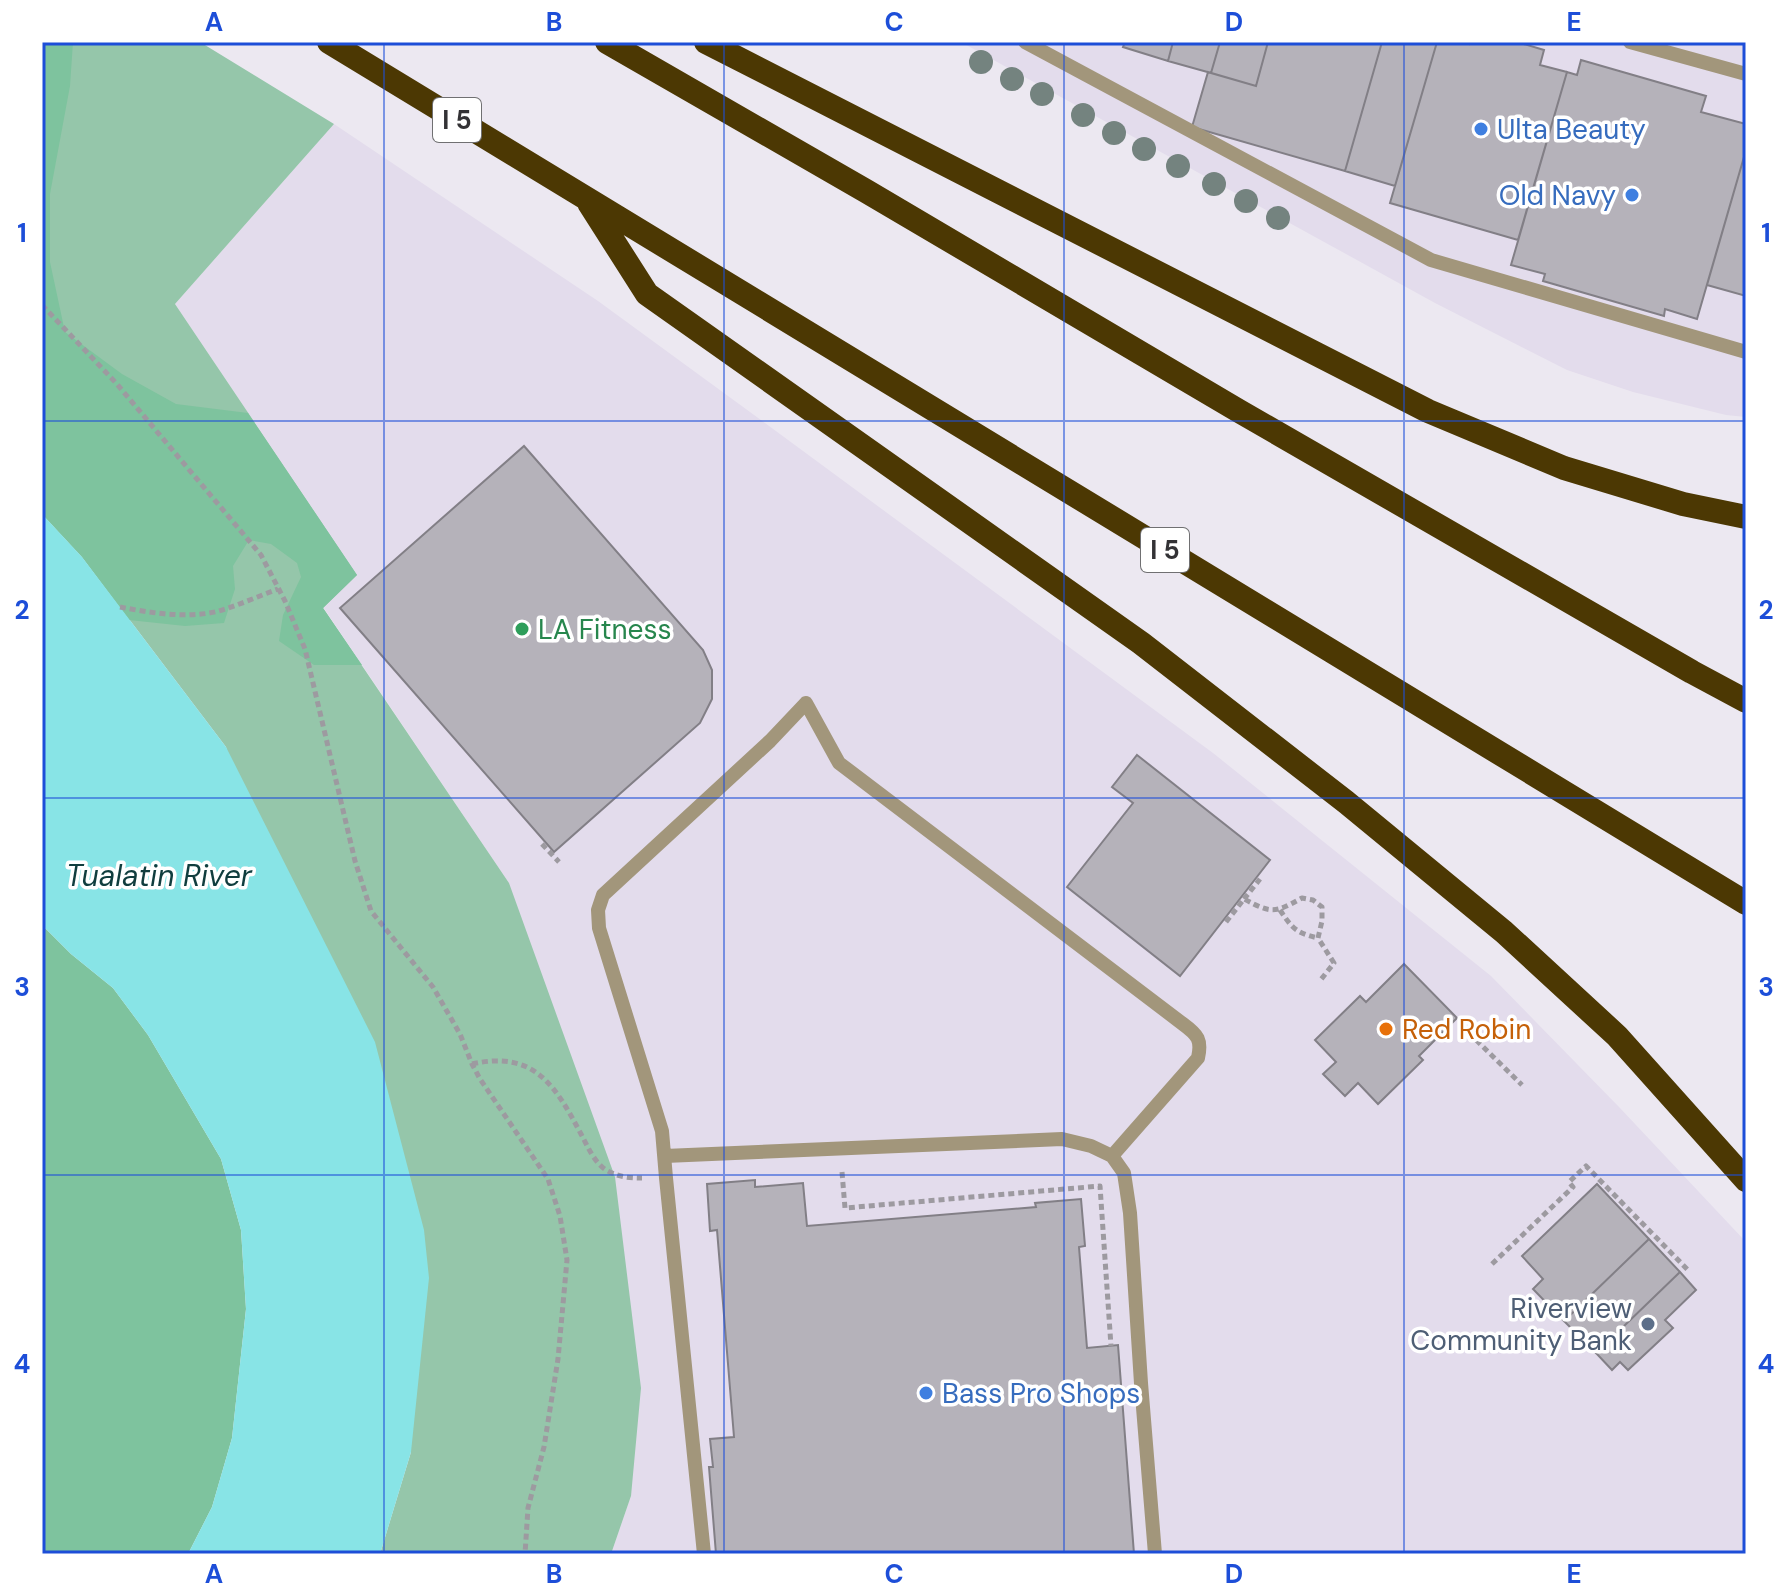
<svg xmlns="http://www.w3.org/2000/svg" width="1788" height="1596" viewBox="0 0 1788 1596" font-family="'DM Sans',sans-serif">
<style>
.built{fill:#e3dcec}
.green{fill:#95c6aa}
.forest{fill:#7ec39e}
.water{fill:#88e4e6}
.building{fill:#b5b2ba;stroke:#827f86;stroke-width:2}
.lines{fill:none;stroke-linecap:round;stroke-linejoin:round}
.path{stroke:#9d9aa0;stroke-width:5;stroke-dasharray:6 4;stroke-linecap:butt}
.lane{stroke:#a2967b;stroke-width:14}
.highway{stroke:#4c3803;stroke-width:24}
.tree{fill:#74837f}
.grid{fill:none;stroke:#1d4ed8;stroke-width:2;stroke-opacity:0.55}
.shop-dot{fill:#3f7fe0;stroke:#fff;stroke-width:3}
.leisure-dot{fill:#2e9e5b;stroke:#fff;stroke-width:3}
.food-dot{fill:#e8710a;stroke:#fff;stroke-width:3}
.service-dot{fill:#5c6f8a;stroke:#fff;stroke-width:3}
.labels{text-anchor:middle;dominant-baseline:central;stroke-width:7;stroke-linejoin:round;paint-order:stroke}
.shield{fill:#fff;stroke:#707072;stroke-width:2}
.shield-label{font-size:26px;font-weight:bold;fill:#333235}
.shop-label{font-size:28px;fill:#366cbe;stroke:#fff;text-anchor:start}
.leisure-label{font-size:28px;fill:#27864d;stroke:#fff;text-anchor:start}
.food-label{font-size:28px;fill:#c56008;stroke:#fff;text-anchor:start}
.service-label{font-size:28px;fill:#4e5e75;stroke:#fff;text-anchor:end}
.water-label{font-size:30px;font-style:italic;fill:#103d3e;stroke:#fff}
.neatline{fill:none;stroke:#1d4ed8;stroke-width:3}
.grid-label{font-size:26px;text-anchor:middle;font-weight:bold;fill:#1d4ed8}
</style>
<rect width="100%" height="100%" fill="#ece8f1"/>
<path class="built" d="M961,42H1746V417L1726,415L1633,392L1567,370L1435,303Z
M334,124L598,301L765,423L1213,753L1491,976L1620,1108L1746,1242V1554H611L631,1496L509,883L323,607L357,575L175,304Z"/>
<path class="green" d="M42,42H200L334,124L175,304L357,575L323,608L509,883L615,1177L641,1388L631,1496L611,1554H380L411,1452L226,747L82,557L42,514Z"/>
<path class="forest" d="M42,42H73L70,86L50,194V262L65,332L122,374L176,404L248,413L357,575L323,608L362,665H314L279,641L283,615L301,577L297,563L271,544L249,540L233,566L235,589L224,623L185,626L129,620L82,557L42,514Z
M42,925L71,954L113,988L148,1035L221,1159L241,1230L246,1309L232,1438L212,1507L188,1554H42Z"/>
<path class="water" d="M42,514L82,557L226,747L375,1042L424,1230L429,1278L411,1452L380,1554H188L212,1507L232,1438L246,1309L241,1230L221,1159L148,1035L113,988L71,954L42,925Z"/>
<path class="building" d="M1125,42H1173L1168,61L1123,47Z
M1173,42H1220L1211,73L1168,61Z
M1220,42H1268L1256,86L1211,73Z
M1268,42H1382L1345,171L1192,127L1208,72L1256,86Z
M1382,42H1437L1395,186L1345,171Z
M1437,42H1463L1469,44L1470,42H1517L1544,50L1540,65L1567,72L1518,240L1390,203Z
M1581,60L1706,96L1701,112L1746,124V150L1697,319L1665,309L1664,316L1543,281L1545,274L1511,265L1567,72L1577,75Z
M1746,150V296L1707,285Z
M524,446L703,650L712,670V699L700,723L554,852L340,608Z
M1137,755L1270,860L1180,976L1067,887L1133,803L1112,787Z
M1404,964L1457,1018L1419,1056L1423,1060L1378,1104L1358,1083L1345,1096L1323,1074L1336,1062L1315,1040L1360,996L1366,1002Z
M755,1180V1187L803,1183L807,1226L1036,1207L1035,1203L1081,1199L1085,1246L1079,1247L1087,1348L1118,1345L1134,1554H716L709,1467H713L710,1439L734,1437L717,1230L710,1231L707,1184Z
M1597,1184L1649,1239L1564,1321L1533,1289L1543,1279L1522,1256Z
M1649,1239L1680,1272L1596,1353L1564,1321Z
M1680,1272L1696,1290L1665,1320L1673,1328L1628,1370L1620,1362L1612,1370L1596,1353Z"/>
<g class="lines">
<path class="path" d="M42,305L116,383L261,555L285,601L305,649L355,861L371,911L433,987L460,1034L472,1064L480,1079L548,1179L560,1216L567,1260L558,1359L544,1447L528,1508L525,1554
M120,607C151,613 188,619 219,611C239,605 259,596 278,589
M542,844L559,862
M1244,899L1260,879
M1280,910C1292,928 1296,933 1318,938
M1226,922L1244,899C1272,914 1275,913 1302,898L1313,900L1322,907V921L1318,938L1334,963L1319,982
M1469,1033L1522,1085
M472,1064C534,1050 555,1085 581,1134C588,1147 594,1162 606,1170C618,1177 629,1178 642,1178
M842,1172L845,1208L1100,1186L1111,1346
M1492,1264L1573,1187L1569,1182L1586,1166L1688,1270"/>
<path class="lane" d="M1025,42L1431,260L1746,352
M1630,42L1746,74
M665,1156L1062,1139L1091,1146L1112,1156L1198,1058C1202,1040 1198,1035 1183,1024L839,763L806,703L770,741L603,895L598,910L599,928L662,1131L666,1178L704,1554
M1112,1156L1124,1173L1130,1213L1141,1383L1155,1554"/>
<path class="highway" d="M329,42L1746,903
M607,42L866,191L1239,411L1692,672L1746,701
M706,42L1428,411L1564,468L1683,504L1746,517
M589,203L647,294L1141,643L1346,802L1504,932L1617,1036L1746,1180"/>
</g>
<g class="tree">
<circle cx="981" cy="62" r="12"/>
<circle cx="1012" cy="79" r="12"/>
<circle cx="1042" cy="94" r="12"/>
<circle cx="1083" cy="115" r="12"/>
<circle cx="1114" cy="133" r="12"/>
<circle cx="1144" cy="149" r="12"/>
<circle cx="1178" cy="166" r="12"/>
<circle cx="1214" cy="184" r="12"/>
<circle cx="1246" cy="201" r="12"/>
<circle cx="1278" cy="218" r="12"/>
</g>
<path class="grid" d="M384,42V1554M724,42V1554M1064,42V1554M1404,42V1554M42,421H1746M42,798H1746M42,1175H1746"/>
<g class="shop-dot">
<circle cx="1481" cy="129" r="8"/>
<circle cx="1632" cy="195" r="8"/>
<circle cx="926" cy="1393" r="8"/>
</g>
<circle class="leisure-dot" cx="522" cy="629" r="8"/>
<circle class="food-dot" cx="1386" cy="1029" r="8"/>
<circle class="service-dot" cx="1648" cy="1324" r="8"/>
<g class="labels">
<g class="shield">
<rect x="433" y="98" width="48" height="44" rx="6"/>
<rect x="1141" y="528" width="48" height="44" rx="6"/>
</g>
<g class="shield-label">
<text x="457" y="120">I 5</text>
<text x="1165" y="550">I 5</text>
</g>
<g class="shop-label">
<text x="1497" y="129">Ulta Beauty</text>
<text x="1616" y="195" text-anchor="end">Old Navy</text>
<text x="942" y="1393">Bass Pro Shops</text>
</g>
<g class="leisure-label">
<text x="538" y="629">LA Fitness</text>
</g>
<g class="food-label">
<text x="1402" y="1029">Red Robin</text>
</g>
<g class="service-label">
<text x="1632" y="1308">Riverview<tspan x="1632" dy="32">Community Bank</tspan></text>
</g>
<g class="water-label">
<text x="159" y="875">Tualatin River</text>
</g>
</g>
<rect width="1788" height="1596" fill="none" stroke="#ffffff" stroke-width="88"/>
<rect x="44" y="44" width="1700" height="1508" class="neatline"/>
<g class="grid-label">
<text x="214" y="31">A</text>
<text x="554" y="31">B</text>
<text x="894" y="31">C</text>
<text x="1234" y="31">D</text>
<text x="1574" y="31">E</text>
<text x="22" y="242">1</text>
<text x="1766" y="242">1</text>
<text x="22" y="619">2</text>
<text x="1766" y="619">2</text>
<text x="22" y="996">3</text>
<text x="1766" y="996">3</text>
<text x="22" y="1373">4</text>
<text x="1766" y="1373">4</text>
<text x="214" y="1583">A</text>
<text x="554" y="1583">B</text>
<text x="894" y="1583">C</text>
<text x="1234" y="1583">D</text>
<text x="1574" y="1583">E</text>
</g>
</svg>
